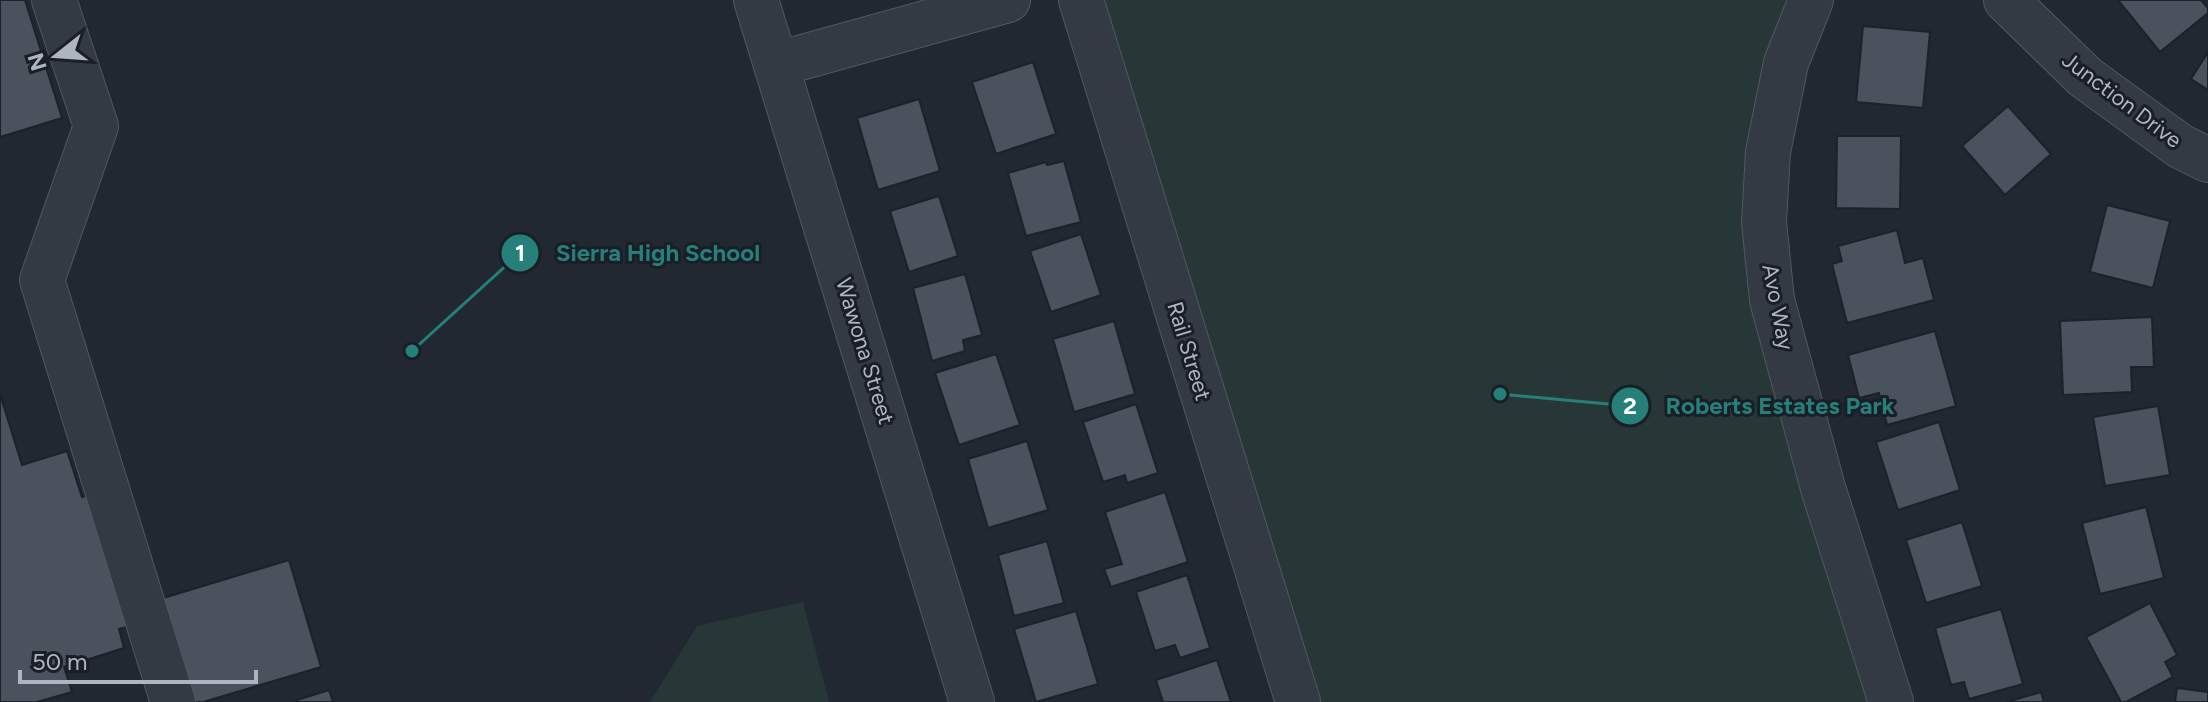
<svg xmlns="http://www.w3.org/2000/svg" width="2208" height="702" viewBox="0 0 2208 702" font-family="Figtree,sans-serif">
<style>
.green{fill:#273737}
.building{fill:#4a525e;stroke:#1c212a;stroke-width:2}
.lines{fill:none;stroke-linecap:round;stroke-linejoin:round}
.minor-casing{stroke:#525861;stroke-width:46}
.minor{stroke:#343a43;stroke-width:44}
.labels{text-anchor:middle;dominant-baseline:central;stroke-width:6;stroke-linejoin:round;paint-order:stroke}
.street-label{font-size:22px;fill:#aeb5c0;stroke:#1a1f27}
.leader{fill:none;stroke:#277f7a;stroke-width:3}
.callout-dot{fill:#277f7a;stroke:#1a1f27;stroke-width:3}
.mark-label{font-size:24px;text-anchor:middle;font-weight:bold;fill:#fff}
.callout-label{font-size:24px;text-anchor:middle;font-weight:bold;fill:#277f7a;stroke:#1a1f27;stroke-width:6;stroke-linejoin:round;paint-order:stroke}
</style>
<rect width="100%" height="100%" fill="#212832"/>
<path class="green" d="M1081,0H1811L1764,222L1891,702H1298Z
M803,602L829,702H650L697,626Z"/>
<path class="building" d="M0,0H25L62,118L0,137Z
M2118,0H2201L2208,8V13L2160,52Z
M1863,26L1930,32L1923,108L1856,102Z
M2208,52V90L2191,79Z
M1033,62L1056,134L996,154L972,82Z
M919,99L940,171L878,190L857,118Z
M2008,106L2051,154L2005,195L1962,146Z
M1837,136H1901L1900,209L1836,208Z
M1064,161L1081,222L1026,236L1008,173L1046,162L1047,165Z
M939,196L958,256L909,272L890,211Z
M2107,205L2170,221L2153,288L2090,272Z
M1897,230L1905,263L1923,258L1934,300L1847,323L1832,264L1842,261L1838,246Z
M1081,234L1101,295L1051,312L1030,251Z
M965,274L982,335L963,340L965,351L932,361L913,288Z
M2152,317L2154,367H2131L2132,392L2063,395L2060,321Z
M1114,321L1135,394L1074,412L1053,339Z
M1935,331L1956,406L1887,425L1879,393L1859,398L1848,355Z
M996,354L1020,425L959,445L935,373Z
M0,394L22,465L67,451L82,497L94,494L134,625L119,629L124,648L64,667L72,692L37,702H0Z
M1136,404L1158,473L1127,483L1125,475L1103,482L1083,422Z
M2158,406L2170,475L2105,486L2093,417Z
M1939,422L1960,490L1898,510L1876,442Z
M1027,441L1048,510L988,528L968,459Z
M1165,492L1188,562L1111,587L1104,569L1122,564L1105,512Z
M2146,507L2164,578L2100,594L2082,523Z
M1962,522L1982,586L1926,603L1906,540Z
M1047,541L1064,603L1014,616L998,555Z
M289,560L321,667L203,702H191L160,599Z
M1187,575L1210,648L1180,658L1175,645L1155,651L1136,592Z
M2150,603L2177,655L2165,662L2173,677L2126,702H2121L2086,637Z
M2001,609L2023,684L1969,699L1964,682L1951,685L1935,628Z
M1076,611L1098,684L1036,702L1014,629Z
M1217,660L1231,702H1163L1156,680Z
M2177,688L2208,692V702H2175Z
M329,690L333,702H291Z
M2041,692L2044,702H2007Z"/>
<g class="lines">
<g class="minor-casing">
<path id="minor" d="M54,0L96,126L42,280L173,702
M756,0L972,702
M1081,0L1298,702
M1811,0L1786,63L1768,152L1764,222L1772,300L1823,488L1891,702
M2006,0L2085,77L2180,146L2208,160
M778,64L1008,0"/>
</g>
<use href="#minor" class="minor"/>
</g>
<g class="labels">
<g class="street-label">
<text transform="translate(2122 100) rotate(37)">Junction Drive</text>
<text transform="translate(1778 307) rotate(79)">Avo Way</text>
<text transform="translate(865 351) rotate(73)">Wawona Street</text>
<text transform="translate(1189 351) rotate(73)">Rail Street</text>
</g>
</g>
<path class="leader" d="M412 351L520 253M1500 394L1630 406"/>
<g class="callout-dot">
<circle cx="412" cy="351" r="8"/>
<circle cx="1500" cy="394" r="8"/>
<circle cx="520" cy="253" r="20"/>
<circle cx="1630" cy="406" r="20"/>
</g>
<g class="mark-label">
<text x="520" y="261">1</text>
<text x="1630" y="414">2</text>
</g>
<g class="callout-label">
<text x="658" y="261">Sierra High School</text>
<text x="1780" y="414">Roberts Estates Park</text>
</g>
<g transform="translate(56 56) rotate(253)" stroke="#1a1f27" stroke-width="6" paint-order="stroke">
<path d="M0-6L14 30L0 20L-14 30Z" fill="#aeb5c0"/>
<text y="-12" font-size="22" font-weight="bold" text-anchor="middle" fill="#aeb5c0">N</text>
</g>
<path d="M20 670v12h236v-12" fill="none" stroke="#aeb5c0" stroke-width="4"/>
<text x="32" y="670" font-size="24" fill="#aeb5c0" stroke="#1a1f27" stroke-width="6" paint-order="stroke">50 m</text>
</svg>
